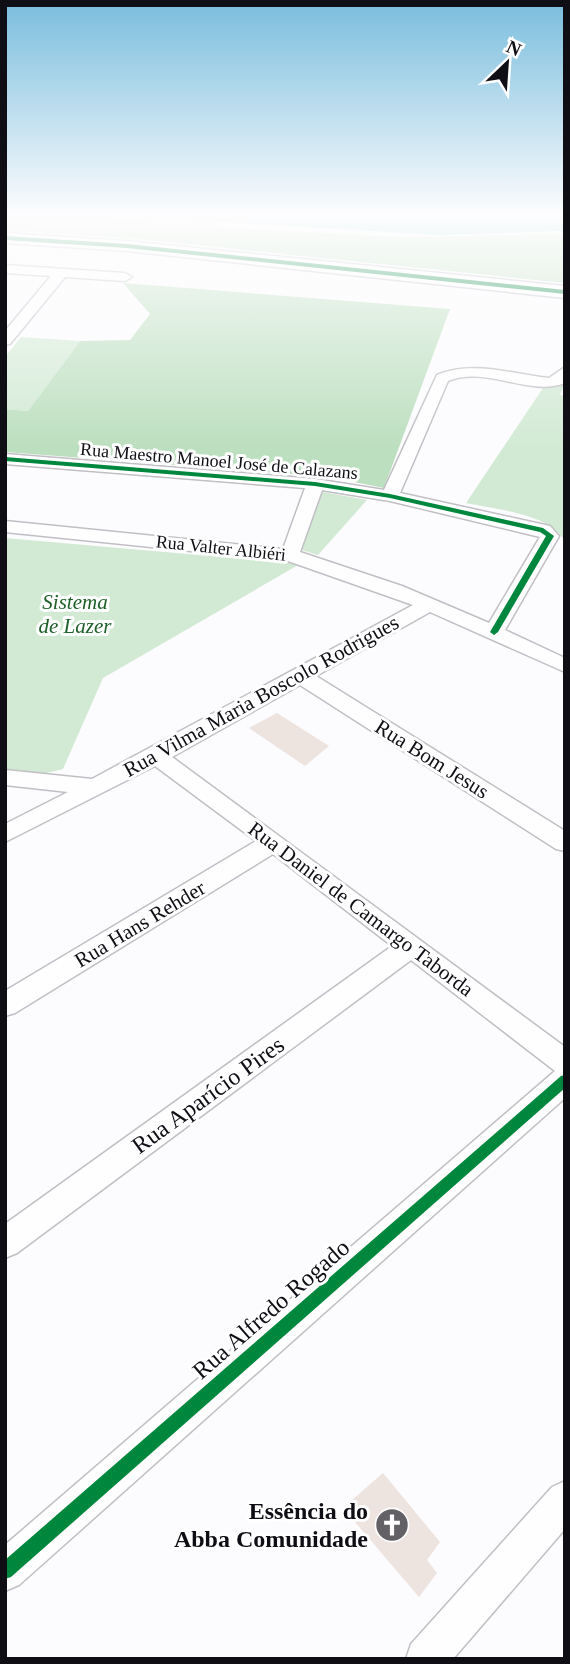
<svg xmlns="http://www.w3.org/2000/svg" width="570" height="1664" viewBox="0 0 570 1664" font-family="'Times New Roman',serif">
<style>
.green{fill:#d2ead4}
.forest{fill:#bcdfbf}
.water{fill:#72cacd}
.building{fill:#ede3df}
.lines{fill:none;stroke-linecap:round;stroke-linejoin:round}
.street-casing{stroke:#c1bfc4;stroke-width:3}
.secondary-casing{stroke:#c1bfc4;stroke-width:3}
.street{fill:#fffeff;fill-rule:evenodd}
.secondary{fill:#fffeff;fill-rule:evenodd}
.cycleway-casing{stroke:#fff;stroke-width:5}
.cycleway{fill:#00873e;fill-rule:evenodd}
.labels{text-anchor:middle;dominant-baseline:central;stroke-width:6;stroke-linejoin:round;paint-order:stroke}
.far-street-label{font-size:18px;fill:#100e15;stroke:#fff}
.park-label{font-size:21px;font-style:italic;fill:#1e6029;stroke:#fff}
.street-label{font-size:21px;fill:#100e15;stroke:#fff}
.near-street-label{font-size:24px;fill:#100e15;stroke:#fff}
.near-poi-label{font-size:24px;font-weight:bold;fill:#100e15;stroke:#fff;text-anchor:end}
</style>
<rect width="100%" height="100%" fill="#fcfbfd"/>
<path class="green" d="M21,337L80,341L28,411L5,409V357Z
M565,383L560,395L565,396V542C553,514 493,509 466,503L543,388Z
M318,491L367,500L318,555L298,549Z
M5,538L300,564L103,678L63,769L34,776L5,772Z"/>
<path class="forest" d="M5,216H105L181,225L398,237L565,234V283L136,239L5,230Z
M123,283L450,309L384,488L329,477L5,452V409L28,411L80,341L130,340L150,314Z"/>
<path class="water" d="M126,216H565V231L439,235Z"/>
<path class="building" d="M277,713L329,746L305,766L249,728Z
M383,1473L440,1542L427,1560L437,1573L419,1597L343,1508Z"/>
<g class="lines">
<g class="street-casing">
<path id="street" d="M5,265L125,273L132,277L125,281L65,277L10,344L5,345V331L51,276L5,273Z
M565,367V383C528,397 486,365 448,381L400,493L550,526L559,536L505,630L565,658V672L430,612L316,676L565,831V851L556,849L300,685L172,757L565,1047V1098L19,1585L5,1591V1545L555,1071L411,960L17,1253L5,1258V1224L392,946L273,854L15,1013L5,1016V991L256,841L155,766L5,842V824L68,792L5,785V770L92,779L413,605L288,561L5,532V521L283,549L305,488L5,464V454L315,479L384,490L437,375C472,360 512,374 549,378ZM322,490L390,501L540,537L489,623L402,586L300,552Z
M565,1481V1529L453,1659H406L411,1644L552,1487Z"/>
</g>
<g class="secondary-casing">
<path id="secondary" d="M5,233L127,241L565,286V298L127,251L5,243Z"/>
</g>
<use href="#street" class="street"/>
<use href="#secondary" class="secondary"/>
<g class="cycleway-casing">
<path id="cycleway" d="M5,236L127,244L565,290V294L127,248L5,240Z
M5,457L315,482L390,494L543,528L554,536L498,632L494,635L490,632L546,536L540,532L390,498L315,486L5,461Z
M565,1075V1088L11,1577L5,1579V1560L561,1076Z"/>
</g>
<use href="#cycleway" class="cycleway"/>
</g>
<linearGradient id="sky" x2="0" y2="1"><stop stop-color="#79bddd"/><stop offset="0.48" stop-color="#fefdfe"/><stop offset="1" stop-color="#fefdfe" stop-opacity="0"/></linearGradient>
<rect width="570" height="449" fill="url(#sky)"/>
<defs>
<g id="church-disc" transform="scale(1.75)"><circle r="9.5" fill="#636166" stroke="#fff"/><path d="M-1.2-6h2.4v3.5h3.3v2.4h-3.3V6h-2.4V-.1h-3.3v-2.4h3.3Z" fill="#fff"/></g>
</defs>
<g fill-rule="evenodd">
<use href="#church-disc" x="392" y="1525"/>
</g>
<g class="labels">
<g class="far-street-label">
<text transform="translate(219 461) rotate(5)">Rua Maestro Manoel José de Calazans</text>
<text transform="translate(221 548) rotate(6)">Rua Valter Albiéri</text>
</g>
<g class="park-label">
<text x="75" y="602">Sistema<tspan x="75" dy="24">de Lazer</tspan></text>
</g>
<g class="street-label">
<text transform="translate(261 696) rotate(-29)">Rua Vilma Maria Boscolo Rodrigues</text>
<text transform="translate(432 759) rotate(32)">Rua Bom Jesus</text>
<text transform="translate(361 909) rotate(37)">Rua Daniel de Camargo Taborda</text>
<text transform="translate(140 924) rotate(-31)">Rua Hans Rehder</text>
</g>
<g class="near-street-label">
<text transform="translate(208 1095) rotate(-36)">Rua Aparício Pires</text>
<text transform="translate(271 1309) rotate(-41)">Rua Alfredo Rogado</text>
</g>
<g class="near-poi-label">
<text x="368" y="1511">Essência do<tspan x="368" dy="28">Abba Comunidade</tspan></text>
</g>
</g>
<rect width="570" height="1664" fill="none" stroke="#100e15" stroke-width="14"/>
<g transform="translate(507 63) rotate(25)" stroke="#ffffff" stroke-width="5" paint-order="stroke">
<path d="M0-5L12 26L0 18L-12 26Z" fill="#100e15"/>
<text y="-10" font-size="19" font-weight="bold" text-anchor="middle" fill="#100e15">N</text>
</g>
</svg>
